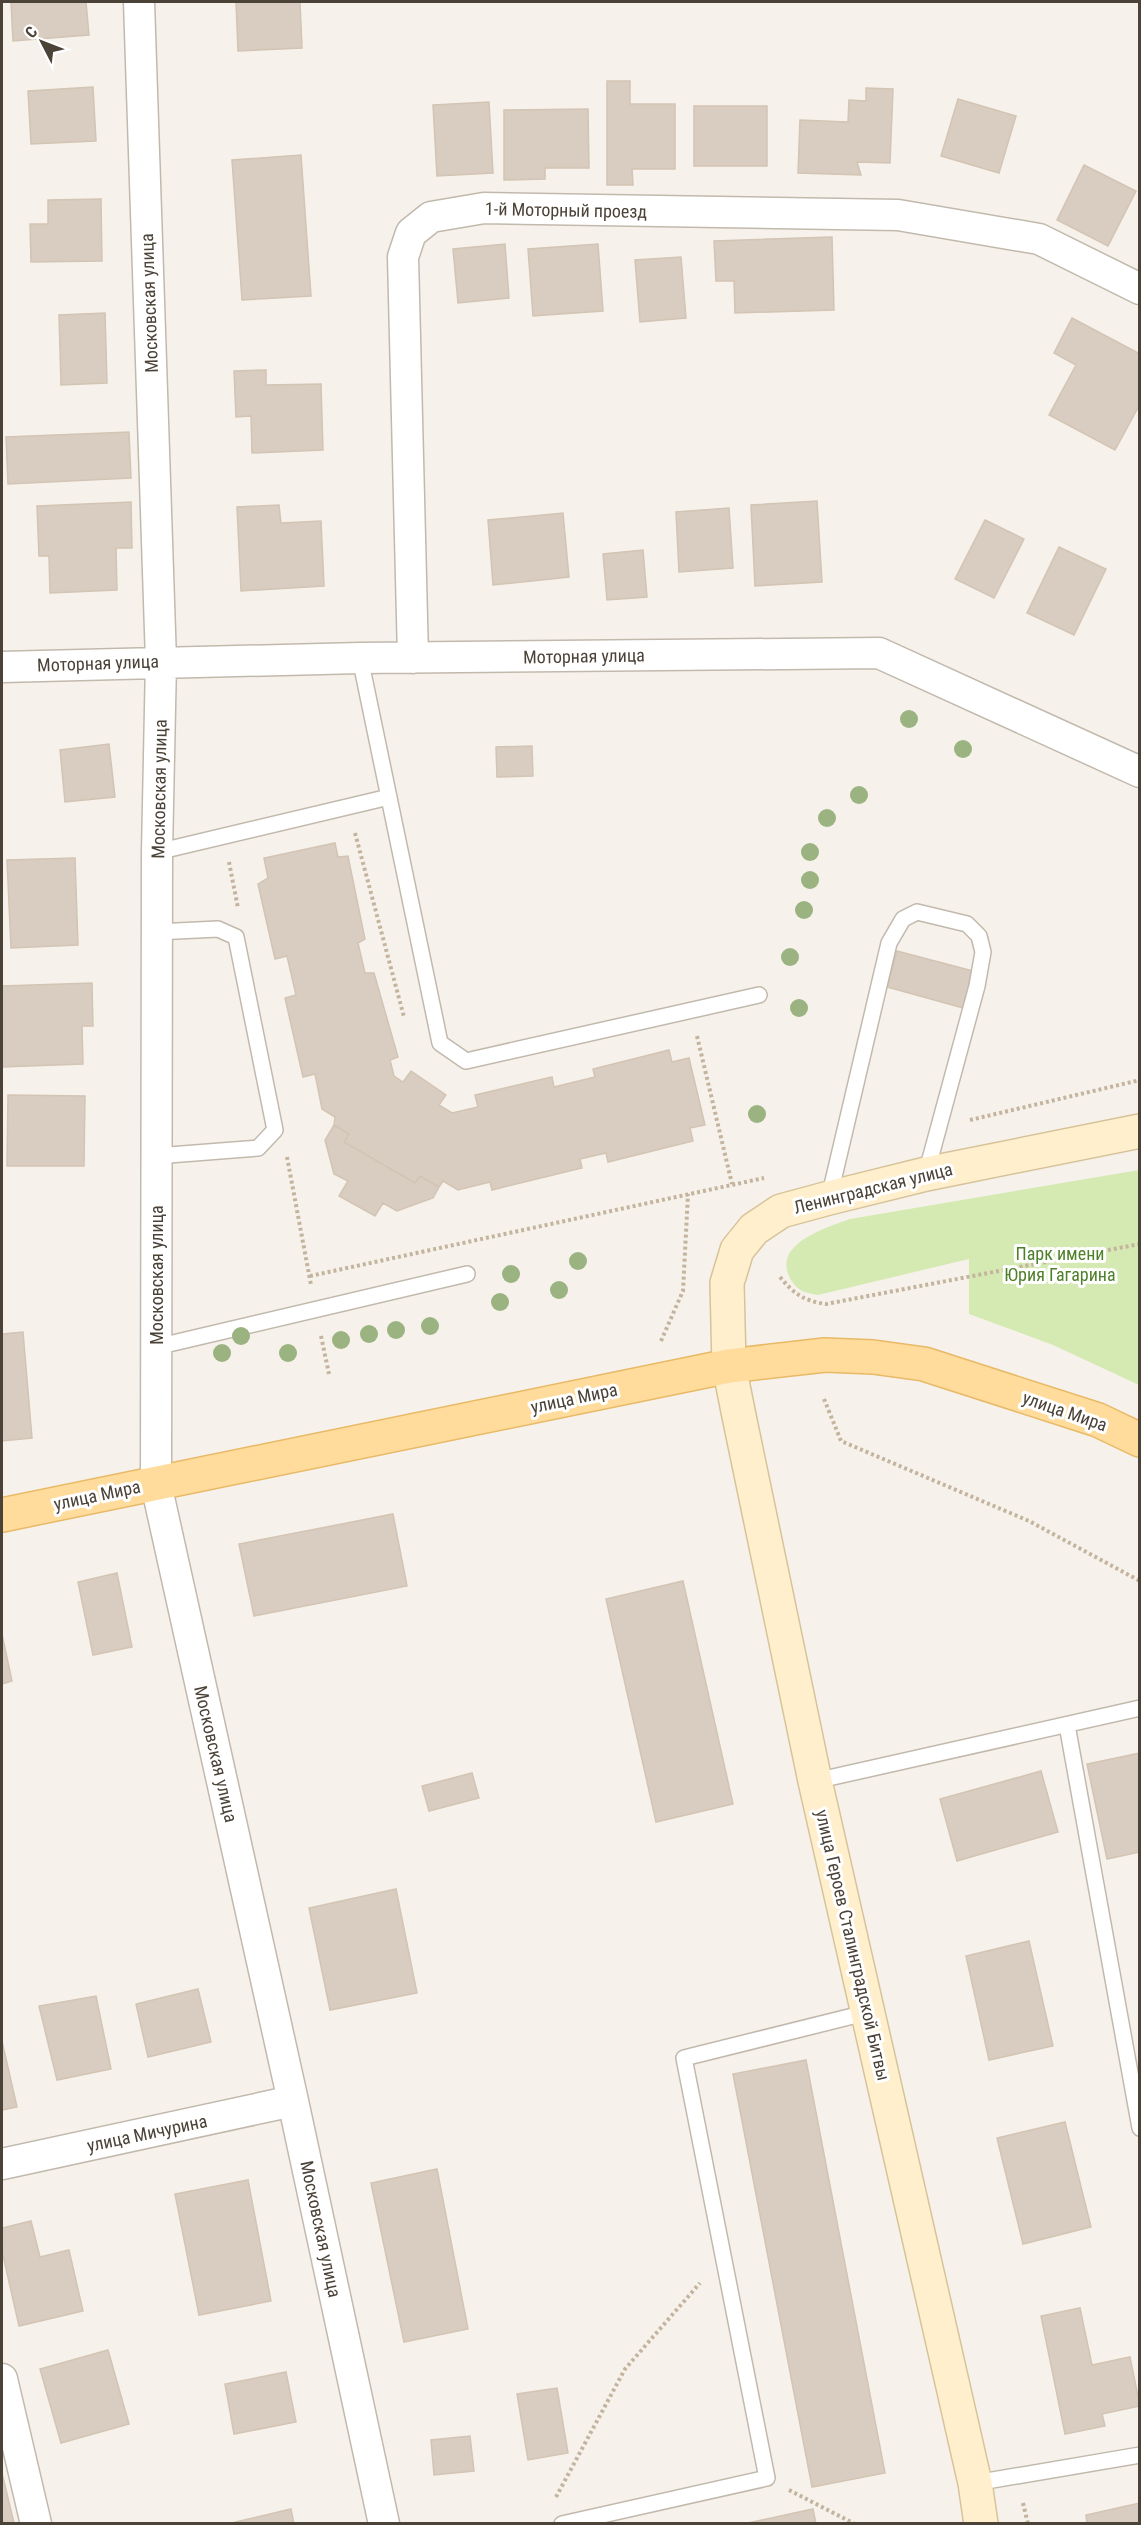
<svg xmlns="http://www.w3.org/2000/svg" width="1141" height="2525" viewBox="0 0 1141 2525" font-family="'Roboto Condensed',sans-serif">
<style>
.green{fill:#d5eab3}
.building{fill:#d8cdc0;stroke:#d3c4b3;stroke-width:1.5}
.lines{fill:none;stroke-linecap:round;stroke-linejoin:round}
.lane-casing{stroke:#c2b9ad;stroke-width:18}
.street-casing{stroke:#c2b9ad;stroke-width:33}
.secondary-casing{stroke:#d7c39a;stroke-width:36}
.primary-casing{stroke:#e8b967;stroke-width:36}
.path{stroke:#c4b49e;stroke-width:4;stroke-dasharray:3 3;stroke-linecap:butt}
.lane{stroke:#fff;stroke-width:15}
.street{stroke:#fff;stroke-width:30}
.secondary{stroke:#ffefcc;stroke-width:33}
.primary{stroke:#ffdc9b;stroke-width:33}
.tree{fill:#9ab380}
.labels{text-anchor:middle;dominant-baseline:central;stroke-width:6;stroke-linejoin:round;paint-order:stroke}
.street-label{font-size:18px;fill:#4b4238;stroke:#fff}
.park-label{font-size:18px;fill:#4f7f28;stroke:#fff}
</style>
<rect width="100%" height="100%" fill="#f6f2eb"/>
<path class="green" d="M1139,1170V1385L1053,1345L969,1314V1259L818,1295C805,1293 798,1291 791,1280C770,1244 826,1228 850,1219Z"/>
<path class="building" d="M11,2H86L89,35L13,41Z
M236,2H300L302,48L238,51Z
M607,81H630V104H675V169H632L633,185H607Z
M93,87L96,141L31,144L28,91Z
M866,88L893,89L890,163L857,162L861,175L798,173L800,120L848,122L849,100L866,101Z
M958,99L1016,116L999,173L941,156Z
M489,102L493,173L437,176L433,105Z
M694,106H767V166H694Z
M588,109L589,168H545V179L504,180V110Z
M301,155L311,296L242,300L232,160Z
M1084,165L1136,191L1108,246L1057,220Z
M101,199L102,261L31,262L30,224H48V200Z
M832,237L834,310L735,313L734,281H716L714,241Z
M505,244L509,298L458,303L453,249Z
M598,244L603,311L533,316L528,249Z
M681,257L686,318L640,322L635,260Z
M105,313L107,383L61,385L59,315Z
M1072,318L1140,354V404L1115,450L1049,415L1076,365L1054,353Z
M266,370V385L321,384L323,450L252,453L251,416L236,417L234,371Z
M129,432L131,478L8,484L6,437Z
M817,501L822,582L755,586L751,505Z
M131,502L132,548H116L117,590L50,593L49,556H39L37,506Z
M279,505L281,523L321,521L324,586L241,591L237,507Z
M729,508L733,568L679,572L676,512Z
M563,513L569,577L493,585L488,520Z
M985,520L1024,539L994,598L955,579Z
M1059,547L1106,569L1074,635L1027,613Z
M643,550L647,597L607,600L603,554Z
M109,744L115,797L65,802L60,750Z
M532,746L533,776L497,777L496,747Z
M335,843L338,857L348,856L365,939L358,943L365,973H374L398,1057L390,1060L394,1076L403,1082L411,1071L446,1095L439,1105L452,1113L478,1107L475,1095L552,1077L554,1087L595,1077L593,1069L669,1050L672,1062L689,1058L705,1125L690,1128L693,1141L608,1162L606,1153L580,1159L582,1168L492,1190L490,1182L458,1190L443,1181L439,1187L420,1176L415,1183L344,1142L349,1134L334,1125L335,1117L322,1109L315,1074L303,1077L285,998L296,995L287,956L275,959L258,884L268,878L264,858Z
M75,858L78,945L11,948L7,860Z
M897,951L977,972L967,1009L887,987Z
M92,983L93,1026H82L83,1064L2,1067V986Z
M8,1095L85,1096L84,1166H7Z
M334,1125L349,1134L344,1142L415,1183L420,1176L439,1187L433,1198L397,1211L383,1203L375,1216L339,1196L348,1181L334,1174L325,1140Z
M23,1332L32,1438L2,1441V1334Z
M393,1514L407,1586L254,1616L239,1544Z
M117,1573L132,1647L93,1655L78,1582Z
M683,1581L733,1804L656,1822L606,1599Z
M2,1634L12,1681L2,1684Z
M1140,1753V1852L1107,1859L1087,1764Z
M1041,1771L1058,1832L957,1861L940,1799Z
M472,1773L479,1798L429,1811L422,1786Z
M396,1889L417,1993L330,2010L309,1908Z
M1029,1941L1053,2046L989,2060L966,1956Z
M198,1989L211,2042L148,2057L136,2004Z
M96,1996L111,2069L57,2080L39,2006Z
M2,2041L17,2107L2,2110Z
M806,2060L885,2473L812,2487L733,2074Z
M1065,2122L1091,2227L1023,2244L997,2138Z
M437,2169L468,2329L404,2342L371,2183Z
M248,2180L271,2301L199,2315L175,2194Z
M31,2221L40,2257L69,2250L83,2311L19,2326L2,2251V2228Z
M1080,2308L1092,2365L1130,2357L1140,2406L1102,2414L1105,2426L1065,2434L1041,2316Z
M108,2350L129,2424L61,2443L40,2369Z
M286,2372L296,2422L234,2434L225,2384Z
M557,2388L568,2453L528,2460L517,2394Z
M470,2436L474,2471L434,2475L431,2440Z
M2,2473L14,2523L10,2524H2Z
M1140,2503V2524H1087L1086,2515Z
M291,2509L294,2524H227Z
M813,2509L816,2524H743Z"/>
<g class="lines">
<g class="lane-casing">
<path id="lane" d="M360,658L440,1043L466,1061L759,995
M157,852L389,797
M156,1156L258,1148L275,1130L236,937L218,929L156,932
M829,1198L889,943L903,919L917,912L967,924L979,936L983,952L977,986L926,1174
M156,1347L467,1274
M1067,1725L1140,2128
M815,1781L1140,1708
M975,2483L1140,2455
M562,2524L767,2478L684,2058L869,2012"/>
</g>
<g class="street-casing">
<path id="street" d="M139,2L161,661L157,852L156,1484L293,2101L384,2524
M413,658L403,257L411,233L431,217L484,208L898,215L1039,239L1140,289
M2,667L360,658L879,653L1140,772
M2,2164L293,2101
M2,2379L36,2524"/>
</g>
<g class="secondary-casing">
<path id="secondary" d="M981,2524L975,2483L815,1781L739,1416L729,1366L727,1283L737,1250L754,1229L781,1211L829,1198L926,1174L1140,1131"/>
</g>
<g class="primary-casing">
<path id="primary" d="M2,1515L729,1366L825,1355L873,1357L924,1364L1098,1420L1140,1440"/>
</g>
<path class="path" d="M355,833L404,1017
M229,862L238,908
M697,1036L732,1184
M970,1120L1140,1080
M287,1157L311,1285
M310,1276L764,1178
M780,1277C794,1294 804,1301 826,1304L1140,1244
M321,1336L329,1374
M661,1341L683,1291L688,1194
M824,1399L841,1441L1029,1521L1140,1581
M789,2490L855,2524
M556,2497L625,2369L700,2283
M1023,2503L1028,2524"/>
<use href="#lane" class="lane"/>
<use href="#street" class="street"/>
<use href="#secondary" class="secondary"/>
<use href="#primary" class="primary"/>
</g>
<g class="tree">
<circle cx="909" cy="719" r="9"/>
<circle cx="963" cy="749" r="9"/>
<circle cx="859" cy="795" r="9"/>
<circle cx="827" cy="818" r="9"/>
<circle cx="810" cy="852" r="9"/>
<circle cx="810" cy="880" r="9"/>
<circle cx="804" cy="910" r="9"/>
<circle cx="790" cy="957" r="9"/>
<circle cx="799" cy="1008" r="9"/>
<circle cx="757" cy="1114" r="9"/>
<circle cx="578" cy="1261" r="9"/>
<circle cx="511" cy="1274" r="9"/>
<circle cx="559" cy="1290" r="9"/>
<circle cx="500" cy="1302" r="9"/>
<circle cx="430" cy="1326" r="9"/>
<circle cx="396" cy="1330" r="9"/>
<circle cx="369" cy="1334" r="9"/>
<circle cx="241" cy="1336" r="9"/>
<circle cx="341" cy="1340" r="9"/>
<circle cx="222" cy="1353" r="9"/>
<circle cx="288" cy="1353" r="9"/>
</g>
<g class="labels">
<g class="street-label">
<text transform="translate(566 210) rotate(1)">1-й Моторный проезд</text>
<text transform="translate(149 303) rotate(-92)">Московская улица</text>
<text transform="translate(584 656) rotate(-1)">Моторная улица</text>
<text transform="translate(98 663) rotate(-2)">Моторная улица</text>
<text transform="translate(159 789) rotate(-89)">Московская улица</text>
<text transform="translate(873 1188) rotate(-14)">Ленинградская улица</text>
<text transform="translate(156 1275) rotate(-90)">Московская улица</text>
<text transform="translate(574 1398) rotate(-12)">улица Мира</text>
<text transform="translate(1065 1411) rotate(19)">улица Мира</text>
<text transform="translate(97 1495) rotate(-12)">улица Мира</text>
<text transform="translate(216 1754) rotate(77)">Московская улица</text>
<text transform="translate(853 1945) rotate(77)">улица Героев Сталинградской Битвы</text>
<text transform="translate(147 2133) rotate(-12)">улица Мичурина</text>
<text transform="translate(321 2229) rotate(78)">Московская улица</text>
</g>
<g class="park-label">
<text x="1060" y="1253">Парк имени<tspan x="1060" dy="21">Юрия Гагарина</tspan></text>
</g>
</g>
<rect width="1141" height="2525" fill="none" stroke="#4b4238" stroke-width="6"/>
<g transform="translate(42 42) rotate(312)" stroke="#ffffff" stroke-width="4.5" paint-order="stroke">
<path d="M0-4.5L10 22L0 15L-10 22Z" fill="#4b4238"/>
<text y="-9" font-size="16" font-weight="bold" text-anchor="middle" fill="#4b4238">С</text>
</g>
</svg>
